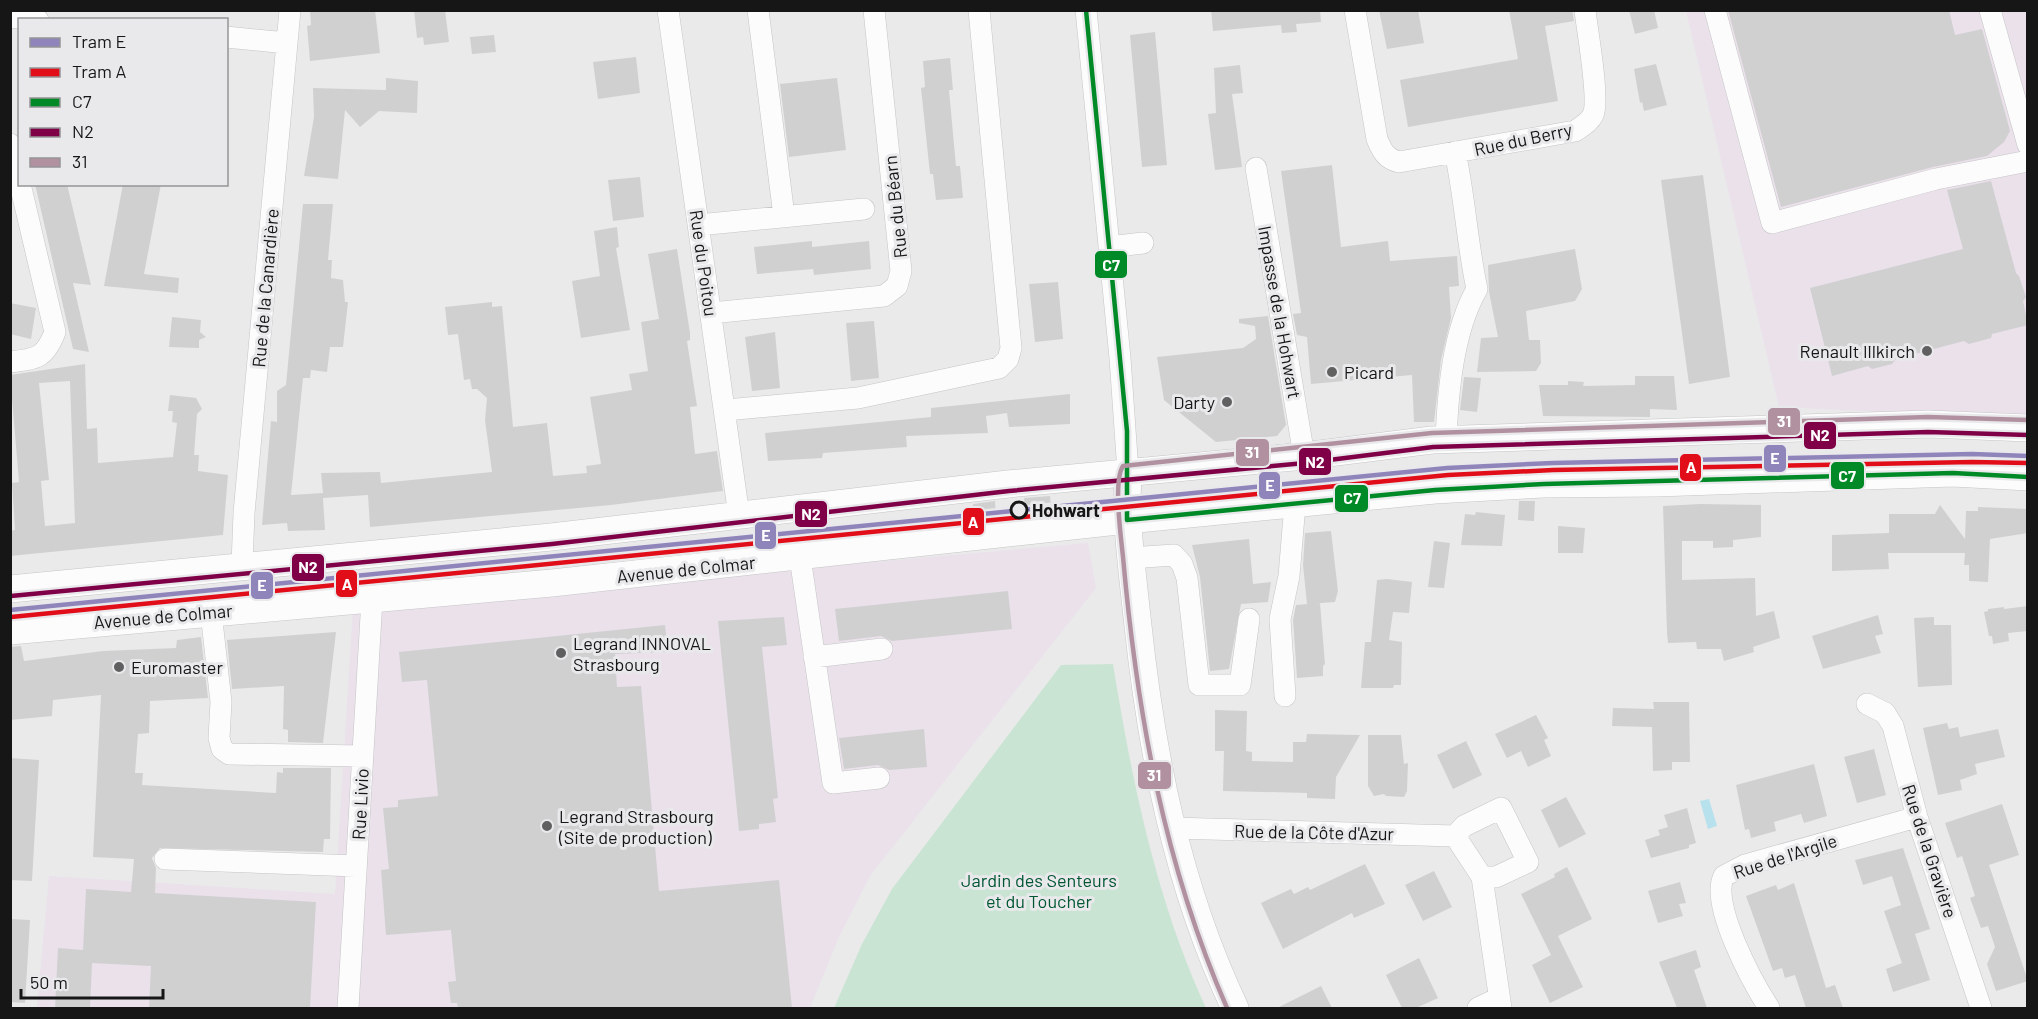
<svg xmlns="http://www.w3.org/2000/svg" width="2038" height="1019" viewBox="0 0 2038 1019" font-family="Barlow,sans-serif">
<style>
.commercial{fill:#eae1eb}
.green{fill:#cae4d4}
.water{fill:#b7e1ec}
.building{fill:#d1d0d1;fill-rule:evenodd}
.lines{fill:none;stroke-linecap:round;stroke-linejoin:round}
.minor-casing{stroke:#c5c5c6;stroke-width:22}
.major-casing{stroke:#c5c5c6;stroke-width:28}
.minor{stroke:#fcfcfc;stroke-width:21}
.major{stroke:#fcfcfc;stroke-width:27}
.bus-1-casing{stroke:#e9e9ec;stroke-width:9}
.bus-2-casing{stroke:#e9e9ec;stroke-width:9}
.bus-3-casing{stroke:#e9e9ec;stroke-width:9}
.bus-1{stroke:#008a27;stroke-width:4.5}
.bus-2{stroke:#7f0047;stroke-width:4.5}
.bus-3{stroke:#b191a0;stroke-width:4.5}
.tram-1-casing{stroke:#e9e9ec;stroke-width:9}
.tram-2-casing{stroke:#e9e9ec;stroke-width:9}
.tram-1{stroke:#9085ba;stroke-width:4.5}
.tram-2{stroke:#e10d19;stroke-width:4.5}
.poi-dot{fill:#606061;stroke:#e9e9ec;stroke-width:2}
.stop-dot{fill:#e9e9ec;stroke:#161617;stroke-width:3}
.labels{text-anchor:middle;dominant-baseline:central;stroke-width:6;stroke-linejoin:round;paint-order:stroke}
.street-label{font-size:18px;fill:#161617;stroke:#e9e9ec}
.poi-label{font-size:18px;fill:#161617;stroke:#e9e9ec;text-anchor:start}
.stop-label{font-size:18px;font-weight:bold;fill:#161617;stroke:#e9e9ec;text-anchor:start}
.park-label{font-size:18px;fill:#005633;stroke:#e9e9ec}
.line-badge{stroke:#e9e9ec;stroke-width:2}
.badge-label{font-size:16px;text-anchor:middle;font-weight:bold;fill:#fff}
</style>
<rect width="100%" height="100%" fill="#eaeaeb"/>
<path class="commercial" d="M1686,11H2027V419L1779,407Z
M1088,543L1096,588L870,876L839,937L810,1008H37L49,876L335,894L353,608Z"/>
<path class="green" d="M1113,664C1132,781 1156,900 1206,1008H834L862,944L892,889L1061,665Z"/>
<path class="water" d="M1709,799L1717,826L1708,829L1700,801Z"/>
<path class="building" d="M310,10H375L380,53L310,61L307,26L311,25Z
M414,10H445L449,42L424,45L423,37L417,38Z
M1211,10H1320L1321,22L1296,24L1297,32L1282,33L1281,25L1213,31Z
M1379,10H1418L1424,43L1387,49Z
M1509,10H1572L1574,21L1545,26L1558,101L1408,127L1400,80L1518,59Z
M1629,10H1654L1658,28L1635,34Z
M1728,10H1949L1955,35L1982,29L2010,131L2004,142L1987,156L1933,167L1781,207Z
M1155,32L1167,165L1142,167L1130,35Z
M494,35L496,52L472,54L470,37Z
M636,57L640,93L598,99L593,62Z
M950,58L953,90H949L956,166H960L963,198L936,200L933,174H930L921,88L925,87L923,61Z
M1656,64L1667,105L1644,111L1642,102L1640,103L1634,69Z
M1240,65L1243,93L1232,94L1242,167L1215,170L1208,114L1216,113L1214,68Z
M386,78L418,81L417,113L379,111L360,127L345,110L338,179L304,176L314,117L313,88L386,90Z
M837,78L846,150L789,157L780,84Z
M1332,165L1341,247L1388,241L1390,261L1457,256L1459,286L1449,287L1451,318L1441,360L1434,422H1414L1412,375L1311,384L1307,337L1297,335L1293,314L1301,313L1281,171Z
M1703,175L1730,377L1689,384L1661,180Z
M640,177L644,217L613,221L608,180Z
M1991,181L2016,273L2019,276L2026,297L2023,301L2028,325L1992,334L1991,338L1969,344L1964,341L1896,359L1892,364L1872,369L1868,366L1832,376L1810,288L1963,249L1947,190Z
M35,184H67L91,285L73,283L89,352L73,349Z
M123,184H161L144,274L179,278L178,293L104,286Z
M303,204H333L328,260H332L331,278L343,280L345,302H348L343,347H330L327,372L311,370L310,378H303L291,495L323,493L321,473L380,472L381,483L492,472L485,420L487,398L477,389H472L470,379L464,380L458,334L448,335L445,307L492,302V307L502,306L513,427L547,423L553,476L587,473L586,466L601,464L590,397L632,390L629,374L648,371L641,322L659,319L648,254L677,249L690,333V340L687,341L697,406L690,407L695,454L717,451L723,491L611,505L370,527L368,495L323,498L325,530L288,531L287,523L262,525L271,421L277,422V391L286,385Z
M617,227L619,247L616,248L630,330L581,338L572,281L600,276L594,231Z
M812,241V247L869,241L871,269L814,275L813,269L757,274L754,247Z
M1575,249L1582,289L1575,301L1526,311L1529,340H1540L1541,363L1536,371L1477,372L1481,338L1498,337L1489,292L1488,265Z
M1058,282L1063,339L1035,342L1029,284Z
M10,303L36,308L31,339L10,334Z
M1268,316L1286,425L1277,436L1216,442L1164,400L1157,357L1243,348L1256,339L1255,326L1239,323V319Z
M172,317L201,320L200,332L206,337L199,340V348L169,347Z
M874,321L879,378L851,381L846,323Z
M775,332L780,388L752,391L745,337Z
M85,364L87,429L97,428L98,463L173,457L177,423L172,422L173,411H168L170,395L196,398L202,409L197,414L194,455H199L198,471L228,475L223,535L10,556V531L15,530L12,483L19,482L10,375ZM70,381L75,523L45,526L41,481L49,480L39,383Z
M1635,376H1674L1677,410L1650,409V417L1543,416L1539,385H1568V381L1584,382L1583,386L1635,385Z
M1464,377L1481,378L1477,412L1460,410Z
M1070,394V424L1009,427L1007,413L986,416L988,433L906,436L907,447L823,453L822,458L768,461L765,433L931,417V408Z
M1050,496L1052,512L1026,515L1024,498Z
M995,501L996,518L975,521L973,504Z
M1519,501H1535L1534,521L1518,520Z
M1700,504L1761,505V537L1733,540V547L1713,548V541H1682V580L1755,578L1756,616L1774,611L1780,638L1753,647L1754,652L1724,661L1721,649H1697L1696,642L1668,643L1667,633L1663,506Z
M1940,505L1965,539L1966,511H1978V507L2028,509V533L1990,539L1988,582L1969,581V565H1964L1965,553H1888L1889,569L1832,571V535L1889,533V514H1935Z
M1476,512L1505,515L1502,546L1461,545L1465,514L1475,515Z
M1558,526L1585,528L1583,553H1558Z
M1331,531L1338,591L1335,602L1307,604L1303,565L1305,533Z
M1249,539L1253,584L1271,582L1268,602L1241,604L1229,669L1210,671L1200,577L1192,545Z
M1434,541L1450,543L1444,588L1428,587Z
M1387,579L1412,582L1409,613L1393,612L1389,640L1402,642L1401,685H1394L1393,688H1361L1365,642H1371L1377,580Z
M1008,591L1012,629L892,641L881,636L839,641L835,609Z
M1320,603L1325,664L1323,666V676L1297,678L1293,620L1296,605Z
M2028,606V631L2008,633L2009,641L1993,644L1992,636H1989L1984,612L1988,611V609L2004,607V609Z
M1878,615L1883,634L1875,636L1881,653L1823,669L1812,636Z
M784,617L787,645L762,647L778,798L773,799L776,822L759,824V829L739,831L718,621Z
M1934,617V625H1951L1952,685L1918,687L1914,618Z
M665,625L668,652L615,654L617,687L641,686L659,891L779,880L792,1008H458L457,1003H451L448,982L456,981L451,930L386,935L381,870L389,869L383,808L398,807V800L438,796L427,680L402,682L399,652Z
M336,632L323,743L288,742V730L283,729L284,686L232,689L227,640Z
M201,637L208,698L150,701L149,733L138,734L135,773H143L142,785L276,793L277,772L283,773V768H331L330,839H324L323,852L160,848L152,858L156,868L155,893L316,902L310,1008H149L151,966L92,963L90,1008H55L58,948L83,950L86,889L131,892L134,859L93,857L101,695L53,700L52,716L10,720V647L21,646L24,661L103,651L176,648L177,640Z
M1653,702H1689L1690,762H1672V770L1653,771L1652,727L1612,726L1613,708L1654,709Z
M1215,710L1247,711L1246,751L1252,752V761L1293,762V742H1306L1307,734L1360,735L1336,777L1335,799L1307,798V793L1223,791L1224,751H1215Z
M1536,715L1548,738L1544,740L1551,756L1528,767L1521,751L1507,758L1495,734Z
M1947,723L1949,729L1958,727L1960,737L1998,729L2005,757L1975,764L1977,774L1960,780L1962,790L1938,795L1923,728Z
M924,729L927,767L889,770L878,765L844,769L839,738Z
M1368,735H1401L1404,764L1408,763L1407,791L1404,797L1386,796L1384,794L1374,796L1368,786Z
M1466,741L1482,775L1453,789L1437,755Z
M1874,749L1886,795L1857,803L1844,757Z
M10,758L39,760L32,881L10,880Z
M1814,764L1827,816L1804,823L1801,814L1774,822L1776,831L1751,838L1749,829L1745,830L1736,785Z
M1566,797L1586,834L1559,848L1541,810Z
M2002,804L2019,855L1989,865L2028,981L1996,991L1987,964L1995,947L1988,926L1981,928L1970,898L1975,896L1962,856L1957,858L1945,823Z
M1687,808L1696,843L1689,845V848L1651,858L1645,840L1660,835L1658,830L1668,827L1664,815Z
M1903,848L1930,929L1915,934L1930,980L1893,992L1886,969L1902,963L1884,911L1901,905L1892,876L1863,885L1855,860Z
M1365,864L1385,904L1354,918L1352,913L1283,949L1261,903L1291,889L1294,894L1308,887L1310,890Z
M1567,867L1592,919L1558,936L1583,987L1550,1003L1532,965L1551,955L1521,894L1555,877L1554,874Z
M1434,871L1452,907L1423,921L1405,885Z
M1680,882L1686,903L1679,904L1683,916L1658,923L1648,891Z
M1794,883L1826,988L1835,985L1843,1008H1806L1795,975L1785,978L1782,968L1773,971L1746,896L1776,885L1778,890Z
M10,919L30,920L25,1003L10,1002Z
M1696,950L1701,967L1694,970L1707,1008H1677L1659,962Z
M1419,958L1438,998L1416,1008H1402L1386,975Z
M1321,986L1332,1008H1277Z"/>
<g class="lines">
<g class="minor-casing">
<path id="minor" d="M668,10L739,516
M758,10L784,216
M1086,10L1120,358L1128,472
M1355,10L1377,139C1382,151 1386,159 1399,162L1575,131C1581,127 1589,123 1593,115C1600,100 1587,30 1585,10
M1715,10L1772,223L1936,179L2028,161
M1990,10L2028,145
M10,17L38,20
M226,37L287,43
M10,144L20,183
M1256,168L1304,456
M698,225L864,209
M1109,247L1143,243
M711,313L884,296L897,286L901,271L874,10
M10,362C37,359 45,358 55,332L20,184
M726,410L858,398L999,368L1008,359L1011,348L979,10
M1446,439C1448,391 1453,331 1477,289C1467,243 1465,198 1455,152
M800,557L833,783L879,778
M1130,558L1174,555L1182,564L1187,578L1199,685H1240L1249,619
M242,565L244,513L290,10
M211,612L221,702L219,738L222,749L229,754L363,756
M814,657L882,649
M1285,696L1280,619L1289,576L1295,504
M1867,704L1885,713L1893,726L1917,817L1981,1008
M1172,828L1455,836L1482,877L1501,1008
M1455,836L1464,826L1501,808L1528,862L1496,877H1482
M165,859L356,866
M348,1008L372,599
M1478,1008L1499,998
M1769,1008C1753,983 1709,903 1724,876L1745,865L1917,817"/>
</g>
<g class="major-casing">
<path id="major" d="M1128,472C1125,521 1132,569 1137,617C1151,752 1177,886 1235,1008
M10,589L551,537L1008,484L1304,456L1432,440L1928,424L2028,428
M10,631L552,583L1127,520L1435,490L1544,484L1657,483L1953,473L2028,477"/>
</g>
<use href="#minor" class="minor"/>
<use href="#major" class="major"/>
<g class="bus-1-casing">
<path id="bus-1" d="M1086,10L1127,431V520
M1127,520L1435,490L1544,484L1953,473L2028,477"/>
</g>
<g class="bus-2-casing">
<path id="bus-2" d="M11,596L552,544L1009,491L1305,463L1433,447L1928,432L2028,435"/>
</g>
<g class="bus-3-casing">
<path id="bus-3" d="M1227,1008C1164,864 1137,713 1123,557C1121,537 1113,481 1123,466L1432,433L1928,417L2028,420"/>
</g>
<use href="#bus-1" class="bus-1"/>
<use href="#bus-2" class="bus-2"/>
<use href="#bus-3" class="bus-3"/>
<g class="tram-1-casing">
<path id="tram-1" d="M10,610L1447,468L1553,463L1972,454L2028,456"/>
</g>
<g class="tram-2-casing">
<path id="tram-2" d="M11,617L1448,475L1553,470L1972,462L2028,463"/>
</g>
<use href="#tram-1" class="tram-1"/>
<use href="#tram-2" class="tram-2"/>
</g>
<g class="poi-dot">
<circle cx="1927" cy="351" r="6"/>
<circle cx="1332" cy="372" r="6"/>
<circle cx="1227" cy="402" r="6"/>
<circle cx="561" cy="653" r="6"/>
<circle cx="119" cy="667" r="6"/>
<circle cx="547" cy="826" r="6"/>
</g>
<circle class="stop-dot" cx="1019" cy="510" r="8"/>
<g class="labels">
<g class="street-label">
<text transform="translate(1523 139) rotate(-12)">Rue du Berry</text>
<text transform="translate(895 207) rotate(-96)">Rue du Béarn</text>
<text transform="translate(704 263) rotate(82)">Rue du Poitou</text>
<text transform="translate(265 288) rotate(-85)">Rue de la Canardière</text>
<text transform="translate(1280 312) rotate(80)">Impasse de la Hohwart</text>
<text transform="translate(686 569) rotate(-6)">Avenue de Colmar</text>
<text transform="translate(163 616) rotate(-5)">Avenue de Colmar</text>
<text transform="translate(360 804) rotate(-87)">Rue Livio</text>
<text transform="translate(1314 832) rotate(1)">Rue de la Côte d'Azur</text>
<text transform="translate(1930 851) rotate(72)">Rue de la Gravière</text>
<text transform="translate(1785 856) rotate(-18)">Rue de l'Argile</text>
</g>
<g class="poi-label">
<text x="1915" y="351" text-anchor="end">Renault Illkirch</text>
<text x="1344" y="372">Picard</text>
<text x="1215" y="402" text-anchor="end">Darty</text>
<text x="573" y="643">Legrand INNOVAL<tspan x="573" dy="21">Strasbourg</tspan></text>
<text x="131" y="667">Euromaster</text>
<text x="559" y="816">Legrand Strasbourg<tspan x="559" dy="21">(Site de production)</tspan></text>
</g>
<g class="stop-label">
<text x="1032" y="510">Hohwart</text>
</g>
<g class="park-label">
<text x="1039" y="880">Jardin des Senteurs<tspan x="1039" dy="21">et du Toucher</tspan></text>
</g>
</g>
<g class="line-badge">
<rect x="1094" y="250" width="34" height="29" rx="6" fill="#008a27"/>
<rect x="1767" y="407" width="34" height="29" rx="6" fill="#b191a0"/>
<rect x="1803" y="421" width="34" height="29" rx="6" fill="#7f0047"/>
<rect x="1235" y="438" width="35" height="29" rx="6" fill="#b191a0"/>
<rect x="1763" y="444" width="24" height="29" rx="6" fill="#9085ba"/>
<rect x="1298" y="447" width="34" height="29" rx="6" fill="#7f0047"/>
<rect x="1679" y="453" width="23" height="29" rx="6" fill="#e10d19"/>
<rect x="1830" y="461" width="35" height="29" rx="6" fill="#008a27"/>
<rect x="1258" y="471" width="23" height="29" rx="6" fill="#9085ba"/>
<rect x="1334" y="484" width="35" height="29" rx="6" fill="#008a27"/>
<rect x="794" y="500" width="34" height="28" rx="6" fill="#7f0047"/>
<rect x="962" y="507" width="23" height="29" rx="6" fill="#e10d19"/>
<rect x="754" y="521" width="23" height="29" rx="6" fill="#9085ba"/>
<rect x="291" y="553" width="34" height="29" rx="6" fill="#7f0047"/>
<rect x="335" y="569" width="23" height="29" rx="6" fill="#e10d19"/>
<rect x="250" y="571" width="24" height="29" rx="6" fill="#9085ba"/>
<rect x="1137" y="761" width="35" height="29" rx="6" fill="#b191a0"/>
</g>
<g class="badge-label">
<text x="1111" y="271">C7</text>
<text x="1784" y="427">31</text>
<text x="1820" y="441">N2</text>
<text x="1252" y="458">31</text>
<text x="1775" y="464">E</text>
<text x="1315" y="468">N2</text>
<text x="1691" y="473">A</text>
<text x="1847" y="482">C7</text>
<text x="1270" y="491">E</text>
<text x="1352" y="504">C7</text>
<text x="811" y="520">N2</text>
<text x="973" y="528">A</text>
<text x="766" y="541">E</text>
<text x="308" y="573">N2</text>
<text x="347" y="590">A</text>
<text x="262" y="591">E</text>
<text x="1154" y="781">31</text>
</g>
<rect width="2038" height="1019" fill="none" stroke="#161617" stroke-width="24"/>
<rect x="18" y="18" width="210" height="168" fill="#e9e9ec" stroke="#959597" stroke-width="1.5"/>
<rect x="30" y="38" width="30" height="9" fill="#9085ba" stroke="#959597" stroke-width="1.5"/>
<text x="72" y="48" font-size="18" fill="#161617">Tram E</text>
<rect x="30" y="68" width="30" height="9" fill="#e10d19" stroke="#959597" stroke-width="1.5"/>
<text x="72" y="78" font-size="18" fill="#161617">Tram A</text>
<rect x="30" y="98" width="30" height="9" fill="#008a27" stroke="#959597" stroke-width="1.5"/>
<text x="72" y="108" font-size="18" fill="#161617">C7</text>
<rect x="30" y="128" width="30" height="9" fill="#7f0047" stroke="#959597" stroke-width="1.5"/>
<text x="72" y="138" font-size="18" fill="#161617">N2</text>
<rect x="30" y="158" width="30" height="9" fill="#b191a0" stroke="#959597" stroke-width="1.5"/>
<text x="72" y="168" font-size="18" fill="#161617">31</text>
<path d="M21 989v9h142v-9" fill="none" stroke="#161617" stroke-width="3"/>
<text x="30" y="989" font-size="18" fill="#161617" stroke="#e9e9ec" stroke-width="4.5" paint-order="stroke">50 m</text>
</svg>
